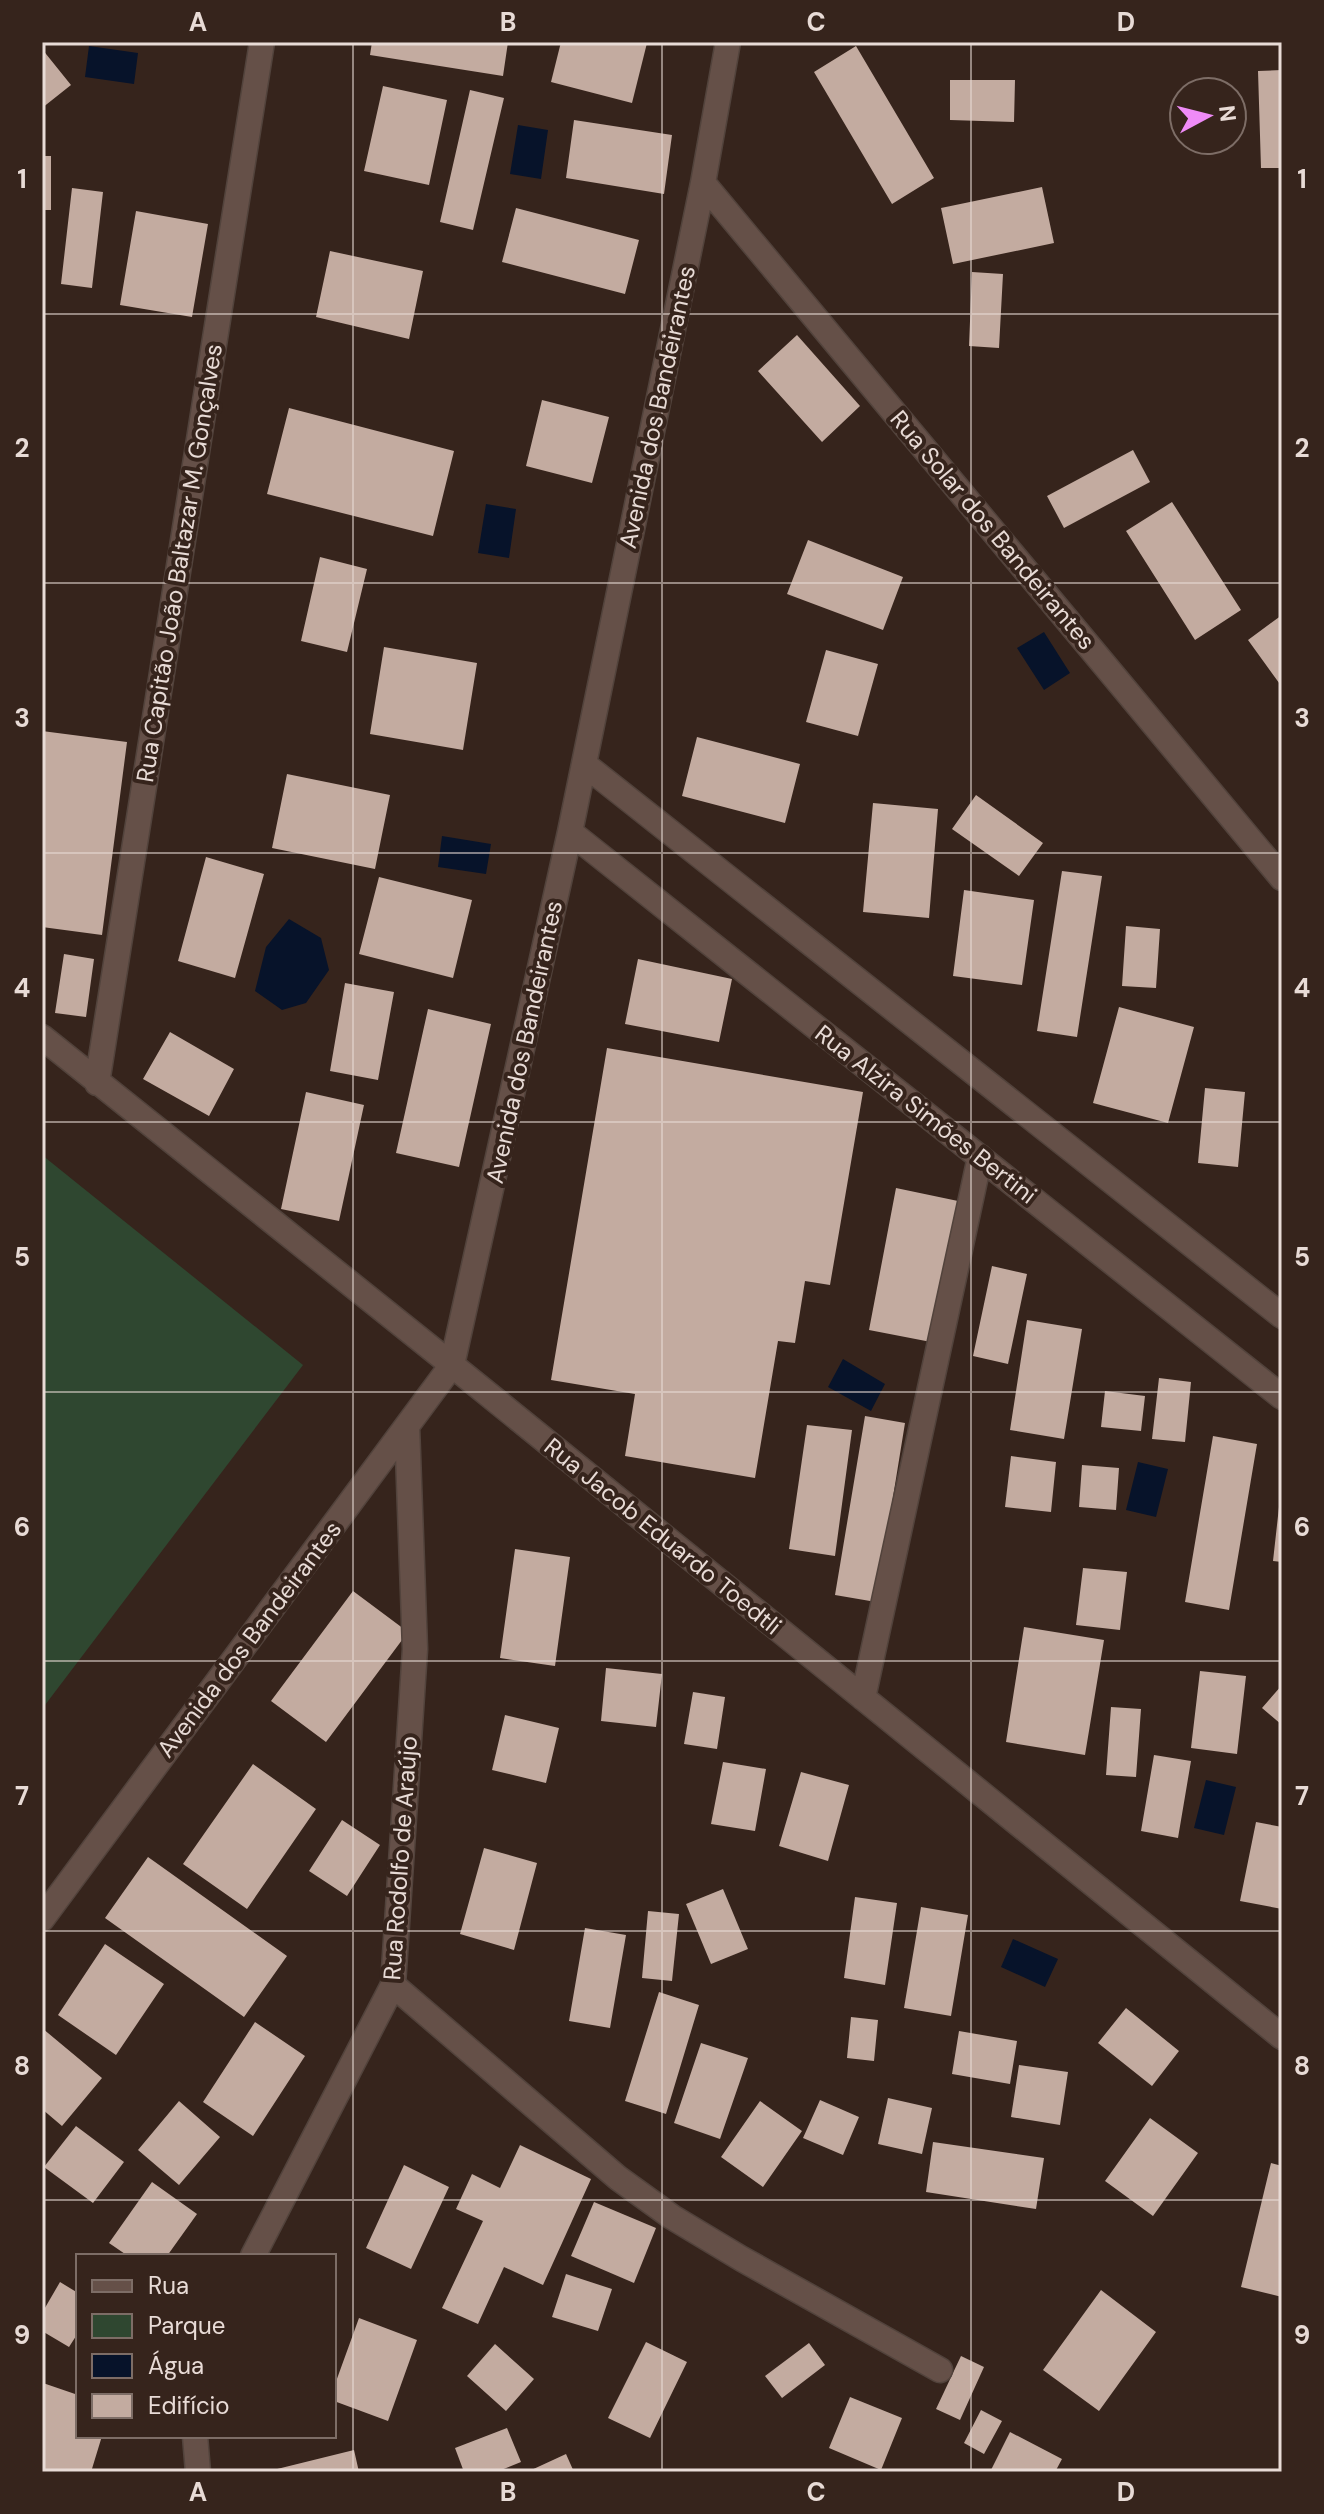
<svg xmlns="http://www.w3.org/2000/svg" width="1324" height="2514" viewBox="0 0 1324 2514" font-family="'DM Sans',sans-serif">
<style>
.green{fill:#2f4730}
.water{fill:#07132a}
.building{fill:#c3aba0}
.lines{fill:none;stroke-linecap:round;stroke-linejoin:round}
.minor-casing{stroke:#52433c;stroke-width:27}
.minor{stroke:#655048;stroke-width:24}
.grid{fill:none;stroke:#e8dbd6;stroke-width:2;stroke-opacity:0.55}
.labels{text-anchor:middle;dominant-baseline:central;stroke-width:8;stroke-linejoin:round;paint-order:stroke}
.street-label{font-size:24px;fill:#e8dbd6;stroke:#36241c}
.neatline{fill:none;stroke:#e8dbd6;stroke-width:3}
.grid-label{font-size:26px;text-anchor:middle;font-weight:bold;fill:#e8dbd6}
</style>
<rect width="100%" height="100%" fill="#36241c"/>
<path class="green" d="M42,1155L303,1365L42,1709Z"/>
<path class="water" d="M89,46L138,53L134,84L85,77Z
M518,125L548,130L541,179L510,174Z
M486,504L516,509L509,558L478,553Z
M1044,632L1070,673L1044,690L1017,648Z
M442,836L491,844L486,874L438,867Z
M289,919L321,938L329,970L306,1003L282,1010L255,991L266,947Z
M843,1359L885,1384L871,1411L828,1387Z
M1138,1462L1168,1469L1156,1517L1126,1510Z
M1206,1780L1236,1787L1224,1835L1194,1828Z
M1013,1939L1058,1959L1045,1987L1001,1967Z"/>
<path class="building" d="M372,42H508L503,76L370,55Z
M561,42L647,43L632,103L551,82Z
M856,46L934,178L892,204L814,72Z
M42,49L71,85L42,108Z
M1282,70V168H1261L1258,71Z
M950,80H1015L1014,122L950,120Z
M383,86L447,100L429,185L364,171Z
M470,90L504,98L473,230L440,222Z
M574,120L672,135L664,194L566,178Z
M42,156H51V210H42Z
M1042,187L1054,243L953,264L941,208Z
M72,188L103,192L92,288L61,284Z
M516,208L639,240L625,294L502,262Z
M136,211L208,224L192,317L120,305Z
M330,251L423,271L409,339L316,317Z
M972,272L1003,274L999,348L969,346Z
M797,335L860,406L822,442L758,371Z
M542,400L609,417L592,483L526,466Z
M289,408L454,451L433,536L267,494Z
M1133,450L1150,482L1064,528L1047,496Z
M1172,502L1241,610L1195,640L1126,531Z
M808,540L903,577L883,630L787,594Z
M320,557L367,569L347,652L301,641Z
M1282,615V687L1248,640Z
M384,647L477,663L463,750L370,734Z
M826,650L878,664L858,736L806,722Z
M42,731L127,742L102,935L42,927Z
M697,737L800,764L785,823L682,796Z
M287,774L390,795L375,869L272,848Z
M976,795L1043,843L1019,876L952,829Z
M873,803L938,809L929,918L863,912Z
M206,857L264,874L235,978L178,961Z
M1062,871L1102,876L1077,1037L1037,1031Z
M379,877L472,900L453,978L359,954Z
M964,890L1034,900L1022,985L953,976Z
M1126,926L1160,929L1156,988L1122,986Z
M64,954L94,959L86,1017L55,1013Z
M638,959L732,979L719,1042L625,1024Z
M345,983L394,992L378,1080L330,1071Z
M1119,1007L1194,1027L1168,1123L1093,1103Z
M428,1009L491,1024L459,1167L396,1153Z
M170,1032L234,1069L209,1116L143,1079Z
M607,1048L863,1092L830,1285L805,1281L795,1343L778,1341L755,1478L625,1456L635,1394L551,1380Z
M1205,1088L1245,1092L1238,1167L1198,1163Z
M306,1092L364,1105L339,1221L281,1209Z
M896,1188L958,1201L931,1342L869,1330Z
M992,1266L1027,1274L1008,1364L973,1356Z
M1027,1320L1082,1329L1064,1439L1010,1430Z
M1159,1378L1191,1382L1185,1442L1152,1439Z
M1105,1391L1145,1396L1141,1431L1101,1427Z
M865,1416L905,1423L876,1602L835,1595Z
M807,1425L852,1430L835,1556L789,1549Z
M1213,1436L1257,1444L1229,1610L1185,1602Z
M1011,1456L1056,1462L1051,1512L1005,1507Z
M1082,1465L1119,1468L1116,1510L1079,1507Z
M1280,1498H1282V1562L1273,1561Z
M515,1549L570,1557L555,1666L500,1658Z
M1083,1568L1127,1572L1120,1630L1076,1625Z
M353,1591L408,1632L326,1742L271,1701Z
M1024,1627L1104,1640L1085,1755L1006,1742Z
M606,1668L662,1674L656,1727L601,1721Z
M1200,1671L1246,1676L1237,1754L1191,1748Z
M1282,1685V1725L1262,1708Z
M693,1692L725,1697L717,1749L684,1744Z
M1111,1707L1141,1709L1136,1777L1106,1775Z
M505,1715L559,1728L546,1783L492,1770Z
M1154,1755L1191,1761L1178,1838L1141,1831Z
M723,1762L766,1769L755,1831L711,1824Z
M253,1764L316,1809L247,1909L183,1864Z
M801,1772L849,1785L828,1861L779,1846Z
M342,1820L380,1845L347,1896L309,1871Z
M1256,1822L1282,1827V1909L1240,1901Z
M484,1848L537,1863L514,1950L460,1934Z
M148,1857L287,1956L244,2017L105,1918Z
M723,1889L748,1949L711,1964L686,1904Z
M855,1897L897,1903L885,1985L844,1978Z
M921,1907L968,1915L951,2016L904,2008Z
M648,1911L679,1914L672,1981L642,1978Z
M585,1928L626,1935L610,2028L569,2021Z
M105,1944L164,1984L116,2055L58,2015Z
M659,1992L699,2005L666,2114L625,2101Z
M1126,2008L1179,2051L1152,2086L1098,2043Z
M851,2017L878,2020L874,2061L847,2058Z
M255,2022L305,2056L253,2136L203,2102Z
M42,2028L102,2078L62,2126L42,2109Z
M959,2031L1017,2041L1010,2084L952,2074Z
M701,2043L748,2058L720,2139L674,2123Z
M1019,2065L1068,2072L1060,2125L1011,2117Z
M888,2098L932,2108L922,2154L878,2144Z
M820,2100L859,2117L843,2155L803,2138Z
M179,2101L220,2137L179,2185L138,2150Z
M760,2101L802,2131L763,2187L721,2157Z
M1150,2118L1198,2153L1153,2216L1105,2181Z
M76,2126L124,2162L93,2203L44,2167Z
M933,2142L1044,2158L1036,2209L926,2192Z
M520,2145L591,2179L543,2285L504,2267L478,2324L442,2308L483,2221L456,2209L472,2174L500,2188Z
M1271,2163L1282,2166V2297L1241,2287Z
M404,2165L449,2187L411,2269L366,2248Z
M152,2182L197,2214L167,2256H128L109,2243Z
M594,2202L656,2228L634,2283L571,2256Z
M566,2274L612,2289L598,2331L552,2317Z
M60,2282L78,2293V2333L69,2347L42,2331V2313Z
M1101,2290L1156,2332L1099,2411L1043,2370Z
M359,2318L417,2340L388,2421L334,2401V2387Z
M646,2342L687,2362L650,2438L608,2418Z
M809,2343L825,2365L782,2398L765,2376Z
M495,2344L534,2379L506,2411L467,2376Z
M961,2356L984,2367L960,2420L936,2409Z
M43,2383L78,2395V2436H102L91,2472H42Z
M850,2397L902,2418L881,2470L829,2448Z
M981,2410L1002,2421L984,2454L964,2443Z
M507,2428L521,2462L496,2472H464L455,2448Z
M1010,2432L1062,2459L1055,2472H990Z
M354,2450L359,2472H269V2471Z
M566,2454L574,2472H527Z"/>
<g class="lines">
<g class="minor-casing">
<path id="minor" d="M703,183L1282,878
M584,764L1282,1316
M570,832L1282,1397
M42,1037L452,1365L1282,2037
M97,1083L262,42
M863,1698L980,1157
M42,1919L452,1365L570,832L703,183L728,42
M393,1985L618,2178L672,2217L742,2259L940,2370
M253,2256L393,1985L415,1649L407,1426
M195,2436L198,2472"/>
</g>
<use href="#minor" class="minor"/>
</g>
<path class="grid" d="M353,42V2472M662,42V2472M971,42V2472M42,314H1282M42,583H1282M42,853H1282M42,1122H1282M42,1392H1282M42,1661H1282M42,1931H1282M42,2200H1282"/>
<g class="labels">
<g class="street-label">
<text transform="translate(657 407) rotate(-78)">Avenida dos Bandeirantes</text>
<text transform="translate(993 530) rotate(50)">Rua Solar dos Bandeirantes</text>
<text transform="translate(179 563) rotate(-81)">Rua Capitão João Baltazar M. Gonçalves</text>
<text transform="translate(524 1042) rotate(-78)">Avenida dos Bandeirantes</text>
<text transform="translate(926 1114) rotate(38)">Rua Alzira Simões Bertini</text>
<text transform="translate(663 1536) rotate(39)">Rua Jacob Eduardo Toedtli</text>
<text transform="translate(249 1639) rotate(-53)">Avenida dos Bandeirantes</text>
<text transform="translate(400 1858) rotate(-86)">Rua Rodolfo de Araújo</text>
</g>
</g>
<rect width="1324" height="2514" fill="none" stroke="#36241c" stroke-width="88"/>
<rect x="76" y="2254" width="260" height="184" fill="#36241c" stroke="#7d6d66" stroke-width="2"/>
<rect x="92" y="2280" width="40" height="12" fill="#655048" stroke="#7d6d66" stroke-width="2"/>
<text x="148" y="2294" font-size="24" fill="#e8dbd6">Rua</text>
<rect x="92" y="2314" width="40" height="24" fill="#2f4730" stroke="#7d6d66" stroke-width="2"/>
<text x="148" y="2334" font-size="24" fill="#e8dbd6">Parque</text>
<rect x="92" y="2354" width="40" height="24" fill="#07132a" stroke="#7d6d66" stroke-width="2"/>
<text x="148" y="2374" font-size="24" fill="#e8dbd6">Água</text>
<rect x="92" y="2394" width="40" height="24" fill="#c3aba0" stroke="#7d6d66" stroke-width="2"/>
<text x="148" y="2414" font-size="24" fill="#e8dbd6">Edifício</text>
<g transform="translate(1208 116) rotate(83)"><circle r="38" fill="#36241c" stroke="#7d6d66" stroke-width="2"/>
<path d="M0-6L14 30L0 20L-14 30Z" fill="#ef8bf7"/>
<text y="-12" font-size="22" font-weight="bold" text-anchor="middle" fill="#e8dbd6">N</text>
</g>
<rect x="44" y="44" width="1236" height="2426" class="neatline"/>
<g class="grid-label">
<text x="198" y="31">A</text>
<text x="508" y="31">B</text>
<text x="816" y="31">C</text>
<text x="1126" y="31">D</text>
<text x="22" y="188">1</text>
<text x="1302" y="188">1</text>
<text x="22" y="457">2</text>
<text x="1302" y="457">2</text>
<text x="22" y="727">3</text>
<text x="1302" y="727">3</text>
<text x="22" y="997">4</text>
<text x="1302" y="997">4</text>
<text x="22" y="1266">5</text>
<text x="1302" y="1266">5</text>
<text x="22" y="1536">6</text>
<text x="1302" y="1536">6</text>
<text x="22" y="1805">7</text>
<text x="1302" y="1805">7</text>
<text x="22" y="2075">8</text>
<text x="1302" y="2075">8</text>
<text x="22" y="2344">9</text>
<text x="1302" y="2344">9</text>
<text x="198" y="2501">A</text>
<text x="508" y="2501">B</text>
<text x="816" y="2501">C</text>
<text x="1126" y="2501">D</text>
</g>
</svg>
